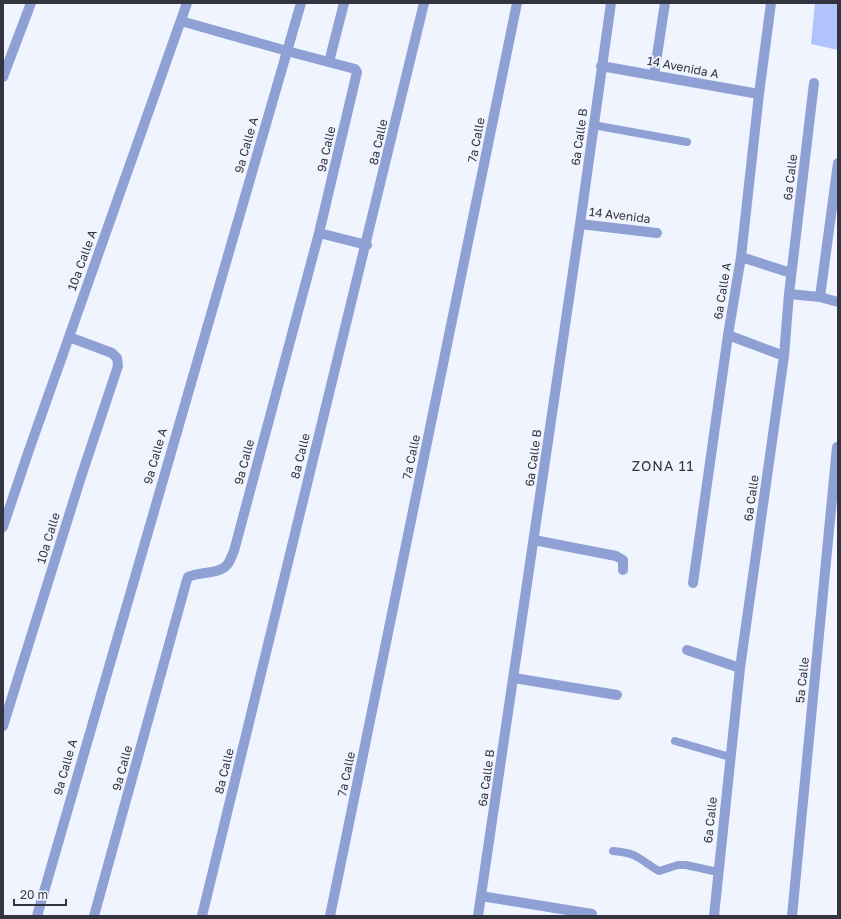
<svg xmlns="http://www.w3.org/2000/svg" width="841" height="919" viewBox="0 0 841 919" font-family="'Golos Text',sans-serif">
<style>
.green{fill:#b1c3fc}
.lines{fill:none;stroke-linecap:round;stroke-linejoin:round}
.lane{stroke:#8fa0d5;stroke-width:8}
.street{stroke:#8fa0d5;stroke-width:10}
.labels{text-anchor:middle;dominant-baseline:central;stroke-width:4;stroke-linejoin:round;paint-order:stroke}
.street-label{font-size:12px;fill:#323540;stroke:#f0f4ff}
.quarter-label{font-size:14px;letter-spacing:1px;fill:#323540;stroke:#f0f4ff}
</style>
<rect width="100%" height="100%" fill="#f0f4ff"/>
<path class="green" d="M815,3H838V50L811,44Z"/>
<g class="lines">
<path class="lane" d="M593,125L687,142
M675,741L730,757
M613,851C621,852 630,852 637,857C645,861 651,867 659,871L678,865H686L718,872"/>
<path class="street" d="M329,62L344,3
M601,66L759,94
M654,75L665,3
M3,77L31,3
M580,224L657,233
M319,233L367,245
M741,257L791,273
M789,294L820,297L838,302
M820,297L838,163
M728,335L784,356
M3,527L28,453L187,3
M534,540L616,556L623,560V570
M693,583L728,335L741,257L759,94L771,3
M687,650L740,668
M514,678L617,695
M3,726L81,477L118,366L117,358L112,353L69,337
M481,896L592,914
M37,916L301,3
M94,916L186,583L188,577C200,571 218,575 227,565C230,562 232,555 234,551L319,233L357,72L355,69L287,51L181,21
M202,916C276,612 352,308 424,3
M330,916L517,3
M478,916L580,224L611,3
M714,916L740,668L784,356L789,294L814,83
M792,916L837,447"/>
</g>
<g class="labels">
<g class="street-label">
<text transform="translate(683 67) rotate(11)">14 Avenida A</text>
<text transform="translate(579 137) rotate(-82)">6a Calle B</text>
<text transform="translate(476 140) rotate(-79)">7a Calle</text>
<text transform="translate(378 142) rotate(-77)">8a Calle</text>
<text transform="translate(246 145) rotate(-74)">9a Calle A</text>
<text transform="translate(326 149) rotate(-77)">9a Calle</text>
<text transform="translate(790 177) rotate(-83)">6a Calle</text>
<text transform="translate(620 215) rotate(7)">14 Avenida</text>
<text transform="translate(82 260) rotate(-70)">10a Calle A</text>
<text transform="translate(722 291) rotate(-81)">6a Calle A</text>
<text transform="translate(155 456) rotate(-74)">9a Calle A</text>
<text transform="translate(300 456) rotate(-76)">8a Calle</text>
<text transform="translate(411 457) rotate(-78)">7a Calle</text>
<text transform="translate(533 458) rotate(-82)">6a Calle B</text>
<text transform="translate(244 462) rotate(-75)">9a Calle</text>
<text transform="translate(751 498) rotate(-82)">6a Calle</text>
<text transform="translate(48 538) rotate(-73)">10a Calle</text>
<text transform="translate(802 680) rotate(-84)">5a Calle</text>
<text transform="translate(65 767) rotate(-74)">9a Calle A</text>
<text transform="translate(122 768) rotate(-75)">9a Calle</text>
<text transform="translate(224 771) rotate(-76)">8a Calle</text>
<text transform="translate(346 774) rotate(-78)">7a Calle</text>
<text transform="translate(486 778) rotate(-82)">6a Calle B</text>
<text transform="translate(710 820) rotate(-84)">6a Calle</text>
</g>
<g class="quarter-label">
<text x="663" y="465">ZONA 11</text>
</g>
</g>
<rect width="841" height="919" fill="none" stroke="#323540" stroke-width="8"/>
<path d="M14 899v6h52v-6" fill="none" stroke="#323540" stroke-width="2"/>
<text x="20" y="899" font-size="12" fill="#323540" stroke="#f0f4ff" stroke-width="3" paint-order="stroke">20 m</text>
</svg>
